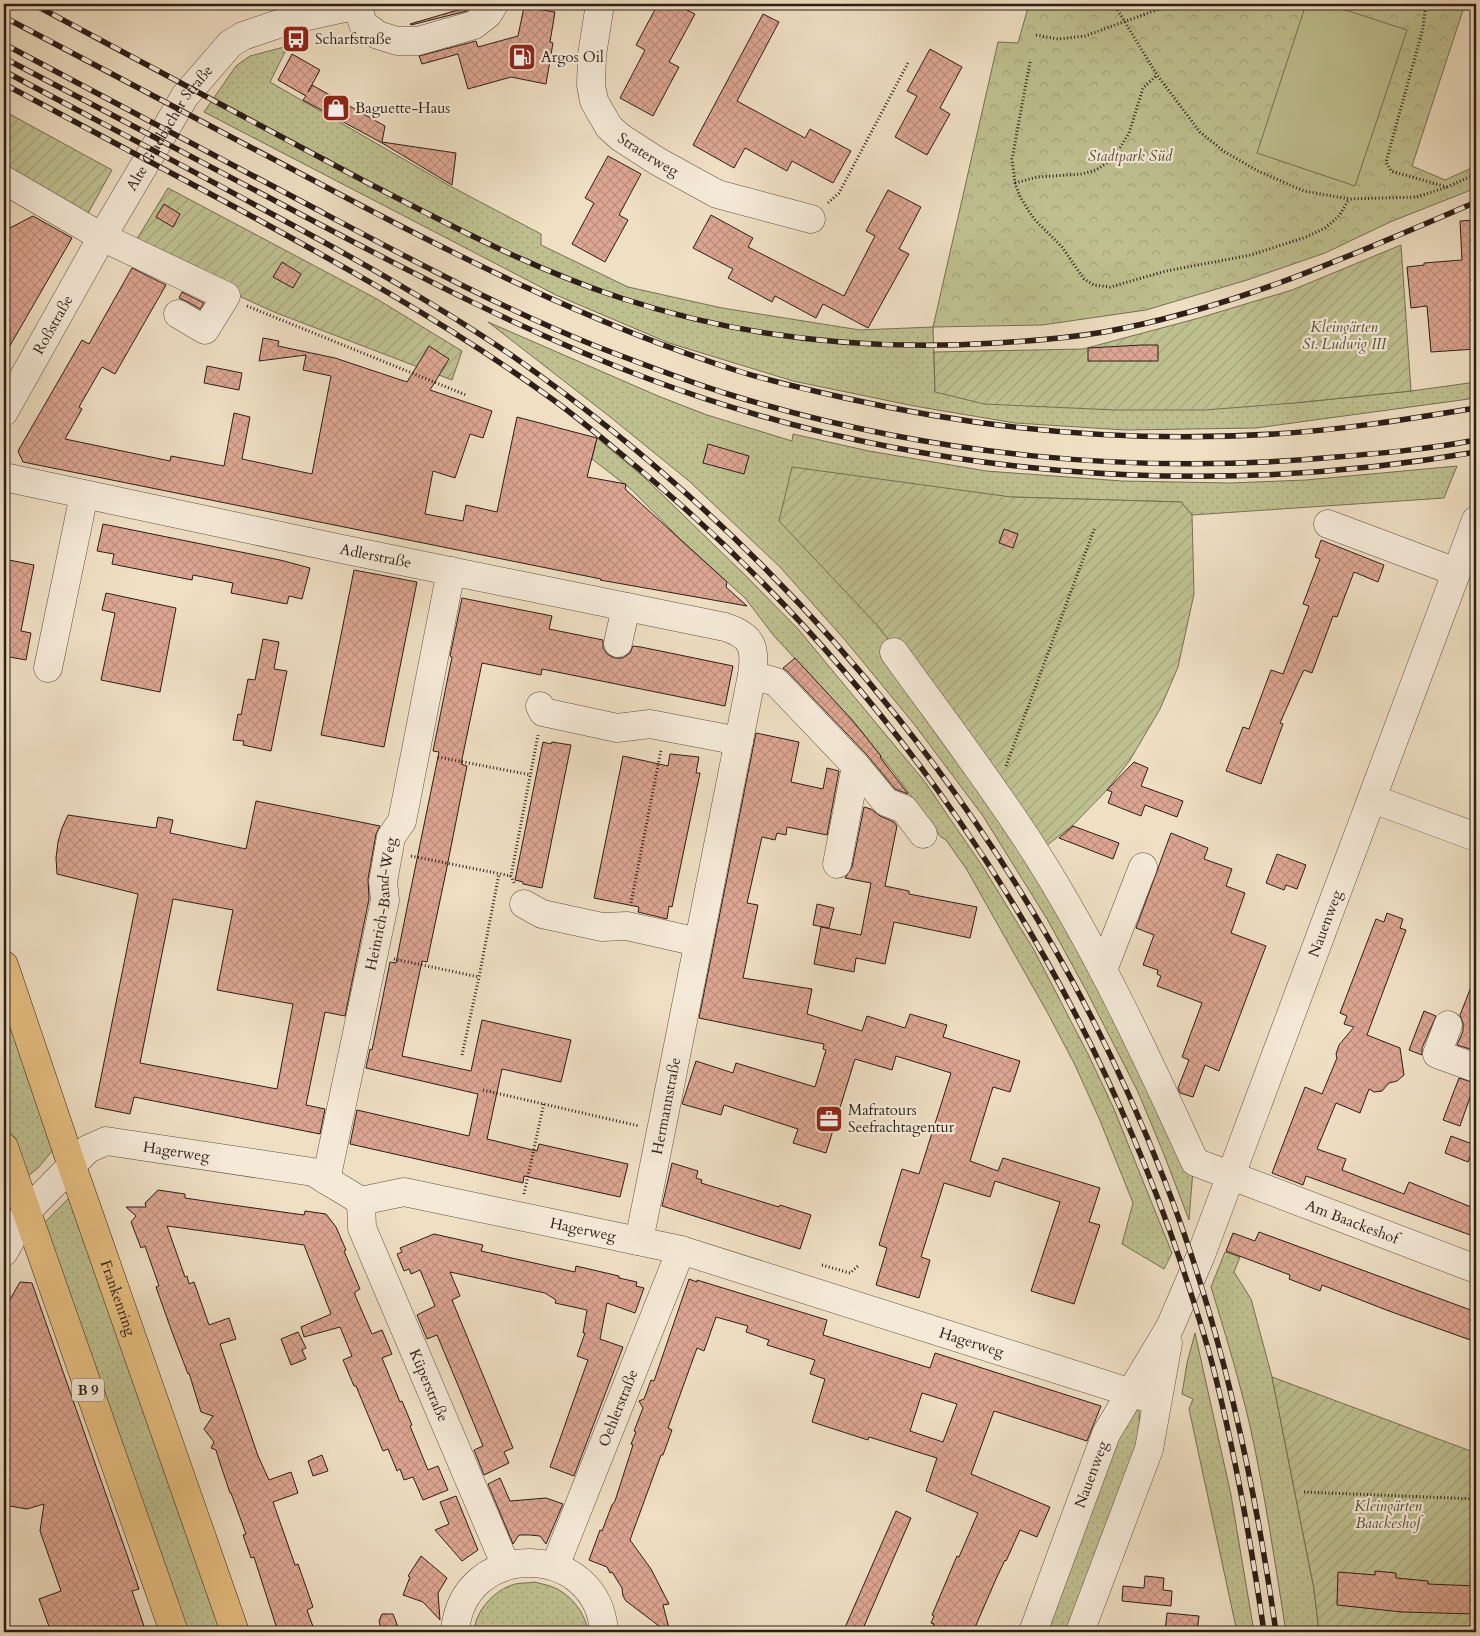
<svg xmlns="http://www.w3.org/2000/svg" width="1480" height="1636" viewBox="0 0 1480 1636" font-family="Cardo,serif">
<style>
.grass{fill:url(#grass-dots);stroke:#766f54}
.forest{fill:url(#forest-crowns);stroke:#766f54}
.garden{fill:url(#garden-furrows);stroke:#766f54}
.pitch{fill:#bfc090;stroke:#766f54}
.building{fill:url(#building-cross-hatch);stroke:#2d1e18;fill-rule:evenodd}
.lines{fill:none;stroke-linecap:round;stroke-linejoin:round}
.minor-casing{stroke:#5e4e43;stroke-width:29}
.major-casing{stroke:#2d1e18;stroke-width:29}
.path{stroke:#2d1e18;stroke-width:3;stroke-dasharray:1 2.5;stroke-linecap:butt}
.minor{stroke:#f5ead8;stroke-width:28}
.major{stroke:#e8c082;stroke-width:28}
.rail-casing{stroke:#2d1e18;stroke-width:5.5}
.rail{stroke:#f5ead8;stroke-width:4;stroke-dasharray:11;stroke-linecap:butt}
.labels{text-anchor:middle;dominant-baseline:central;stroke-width:4.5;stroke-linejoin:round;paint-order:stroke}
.shield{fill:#f5ead8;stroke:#695b52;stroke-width:1}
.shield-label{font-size:14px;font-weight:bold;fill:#2d1e18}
.poi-label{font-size:15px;fill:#2d1e18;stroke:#f5ead8;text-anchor:start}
.street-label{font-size:15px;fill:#2d1e18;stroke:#f5ead8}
.park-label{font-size:15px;font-style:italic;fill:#594f3c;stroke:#f5ead8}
</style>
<defs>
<pattern id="grass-dots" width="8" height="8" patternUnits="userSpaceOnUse" patternTransform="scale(1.25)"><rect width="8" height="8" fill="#bfc090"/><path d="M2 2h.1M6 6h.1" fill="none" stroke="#a4a57b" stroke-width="1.8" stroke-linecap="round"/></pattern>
<pattern id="forest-crowns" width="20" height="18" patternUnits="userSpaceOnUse" patternTransform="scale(1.25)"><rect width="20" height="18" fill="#bfc090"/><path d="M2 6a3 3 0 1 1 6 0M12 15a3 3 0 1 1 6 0" fill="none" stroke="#a4a57b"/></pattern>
<pattern id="garden-furrows" width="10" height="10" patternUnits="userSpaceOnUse" patternTransform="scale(1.25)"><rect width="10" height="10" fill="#bfc090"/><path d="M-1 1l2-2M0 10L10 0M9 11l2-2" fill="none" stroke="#a4a57b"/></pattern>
<pattern id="building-cross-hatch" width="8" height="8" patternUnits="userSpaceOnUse" patternTransform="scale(1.25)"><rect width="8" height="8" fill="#dda692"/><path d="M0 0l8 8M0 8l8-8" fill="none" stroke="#be8e7d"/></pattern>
</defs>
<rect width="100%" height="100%" fill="#efdfc3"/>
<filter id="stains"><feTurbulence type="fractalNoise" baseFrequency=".004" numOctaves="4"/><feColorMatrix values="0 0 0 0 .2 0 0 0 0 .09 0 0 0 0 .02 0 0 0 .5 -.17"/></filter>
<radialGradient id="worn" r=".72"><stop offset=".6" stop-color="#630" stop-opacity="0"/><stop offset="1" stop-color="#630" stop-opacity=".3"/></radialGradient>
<path class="grass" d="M288,46L270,82L452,187L541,234V245L628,287L722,308L860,330L933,327L935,392L1294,403L1411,391L1476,382V398L1256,428L1126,430L1015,423L914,406L793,381L669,343L556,295L204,112L236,66L250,56Z
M488,322L658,396L707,415L792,441L793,434L869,451L986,471L1122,481L1230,483L1306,480L1457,466L1444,498L1192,515L1181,502L1011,497L877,625L896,649L1040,870L1193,1170L1189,1220L1163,1152L1138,1092L1087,992L1047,919L983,816L914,724L845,640L780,567L689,481L609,416Z
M597,438L646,479L746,576L798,629L925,782L983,867L1034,950L1089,1056L1114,1109L1172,1253L1164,1269L1122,1244L1133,1203L1099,1118L1074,1063L1046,1010L967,870L946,840L941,837L892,770L853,721L774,636L745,598L680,539L632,490L592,459Z
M4,989L57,1145L38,1168L28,1176L11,1141L4,1121Z
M75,1192L228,1632H183L41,1226Z
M1225,1252L1240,1257L1234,1272L1251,1299L1272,1377L1314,1589L1319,1632H1286C1275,1563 1265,1494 1250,1426C1239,1379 1225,1333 1211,1287Z
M1195,1333L1231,1495L1254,1632H1237L1189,1409L1193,1399L1182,1394L1187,1363Z
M1139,1407L1140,1447L1068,1632H1042L1113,1446Z
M535,1582C541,1584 549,1585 555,1588C571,1595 586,1614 588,1632H474C475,1611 494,1590 515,1584C521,1583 528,1583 535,1582Z"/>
<path class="forest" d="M1029,4H1465L1412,166L1445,180L1476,166V188L1390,222L1325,253L1247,280L1146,310L1042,325L933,327L998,42L1018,43Z"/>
<path class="garden" d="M4,111L112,170L87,215L4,169Z
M168,188L377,299L462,351L452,380L274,312L132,247Z
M1401,245L1411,391L1294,403L1205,410H1115L984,404L935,392L934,352L1083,349L1199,318L1292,290Z
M792,467L1011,497L1181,502L1192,515L1194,594L1178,667L1160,709L1130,760L1107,790L1073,825L1041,850L935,699L877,625L779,521Z
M1272,1377L1476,1453V1632H1319L1314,1589Z"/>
<path class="pitch" d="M1306,4H1327L1407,30L1355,186L1257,153Z"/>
<path class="building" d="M658,4H675L695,14L669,62L679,67L653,116L620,98L645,50L636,45Z
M468,7L467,11L411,25L410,24Z
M524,7L555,12L550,42L553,43L546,84L511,77L468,89L458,54L422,64L419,56L476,41L478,47L518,36Z
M763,14L779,22L737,101L805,138L810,129L851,151L833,183L792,161L787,171L745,148L734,168L693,145Z
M930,49L962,67L940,108L950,114L927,155L895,137L917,96L907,91Z
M292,54L320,70L308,92L312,85L385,126L382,142L456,153L452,185L382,143L303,100L306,96L278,80Z
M608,156L641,174L619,215L628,220L605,262L572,244L594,203L585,198Z
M888,190L921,207L899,249L909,254L868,328L823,304L816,318L775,296L772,302L728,278L733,269L693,248L711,215L753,238L748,247L844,296L875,236L866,231Z
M164,204L180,214L173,227L156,217Z
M33,216L72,238L4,356V231Z
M1476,220V349L1431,352L1427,306L1411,308L1407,267L1424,265V263L1462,260L1460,221Z
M282,262L301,274L293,288L273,277Z
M132,268L166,285L115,374L102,367L79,407L82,409L65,439L170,461L171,456L224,466L234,413L250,417L242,459L312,474L331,376L303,370L306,355L259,361L263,338L279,341L278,346L335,358L407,382L429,346L449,359L430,390L492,411L483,438L470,434L455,478L433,471L425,514L463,521L466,505L497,512L517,417L597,438L587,477L626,484L625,489L727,582L726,587L747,606L600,580L601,579L23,462L18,451L82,340L89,344Z
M182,292L204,303L200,309L186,301L179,298Z
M1142,345H1158V361H1088V348Z
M207,366L242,373L239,390L204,383Z
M708,444L749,456L744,474L703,463Z
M103,524L280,560L310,568L302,599L289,596L287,604L231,593L233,583L193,575L192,580L112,564L114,554L97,551Z
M1004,529L1018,534L1013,548L999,543Z
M1321,540L1384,565L1378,582L1354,572L1337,617L1333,616L1312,673L1304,670L1299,680L1280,723L1283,724L1261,784L1226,771L1243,727L1249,729L1271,670L1283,674L1309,606L1303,604L1320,559L1315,557Z
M4,559L34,565L21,631L31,633L26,660L4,656Z
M354,570L417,582L384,747L321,735Z
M106,593L176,608L160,692L101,680L115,613L102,610Z
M462,598L552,616L549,629L603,640V648L607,654L614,658H623L630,653L633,646L641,647L733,666L725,706L542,669L541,675L482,663L461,764L467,766L446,872L427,962L422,961L402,1056L471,1071L482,1020L571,1040L561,1082L502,1069L487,1139L537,1151L539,1144L628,1164L620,1197L524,1176L523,1183L350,1144L357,1110L469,1136L478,1094L366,1068L370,1049L372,1050L390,962L396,963L410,893L439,752L433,751L452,657L450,656Z
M263,639L279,642L274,669L287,671L271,751L243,745L244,741L233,740L238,714L241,715L248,679L255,680Z
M795,658L853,721L881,756L880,757L908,794L895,789L867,755L787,671L783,668Z
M756,733L799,742L791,782L823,789L827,768L839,771L827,835L787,827L786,835L777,833L775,840L762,837L747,903L758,905L743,978L812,989L807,1014L862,1031L867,1016L905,1028L910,1014L947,1025L943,1037L1020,1061L1010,1092L993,1087L970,1161L998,1171L1003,1158L1100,1188L1089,1222L1100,1225L1074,1304L1031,1291L1060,1202L995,1181L990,1197L944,1183L921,1257L930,1260L919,1298L876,1285L887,1248L879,1245L902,1169L919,1174L951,1073L896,1056L892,1070L855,1059L826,1153L793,1143L798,1129L724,1105L721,1115L682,1104L696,1061L733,1073L736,1063L815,1087L826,1050L823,1049L824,1044L699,1018Z
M543,742L551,744L552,742L571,745L542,888L523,884V882L515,880Z
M670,754L699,757L696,773H700L672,907L669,906L667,919L638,912L639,907L594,898L623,756L668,766Z
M1134,762L1148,768L1141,786L1183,801L1177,817L1145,805L1141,816L1108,803L1112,792L1107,790Z
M256,801L380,826L376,834L368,879L369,899L345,1016L325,1012L306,1105L325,1109L320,1134L134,1097L130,1114L95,1107L138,894L57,874L56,858L58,842L62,828L68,815L156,828L158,817L173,820L170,833L246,849ZM173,899L233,910L217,990L293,1004L277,1089L140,1063Z
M864,807L871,809L880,816L894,822L897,826L885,886L909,891V894L977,907L970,938L894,922L885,964L856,958L854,972L814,964L821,927L861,935L871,883L845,878L852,867Z
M1073,826L1119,843L1113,859L1059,838Z
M1171,833L1208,848L1204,859L1232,869L1226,886L1245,893L1231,933L1266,946L1219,1071L1205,1065L1193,1097L1180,1093L1178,1088L1189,1060L1182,1057L1202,1003L1157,986L1161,976L1157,974L1158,970L1143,965L1154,935L1136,928Z
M1277,854L1306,865L1297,889L1286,885L1284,890L1266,883Z
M817,904L834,908L829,928L813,925Z
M1387,913L1403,919L1400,928L1406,930L1367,1035L1400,1048L1404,1075L1397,1081L1389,1083L1382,1091L1374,1092L1369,1089L1360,1113L1336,1103L1317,1149L1346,1159L1342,1170L1404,1194L1409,1182L1476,1209V1237L1306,1176L1303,1185L1272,1173L1305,1087L1322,1094L1337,1058L1336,1054L1339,1045L1354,1027L1344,1024L1347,1016L1340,1013L1376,919L1384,922Z
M1475,977H1476V1051L1457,1045L1463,1031V1023L1460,1015Z
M1424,1011L1436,1016L1422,1048V1055L1409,1050Z
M1459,1078L1475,1083L1460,1126L1443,1120Z
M1451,1136L1475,1145L1468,1162L1445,1153Z
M672,1163L698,1171L696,1178L702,1180L701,1183L779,1207L780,1205L811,1215L800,1249L662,1206Z
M158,1190L185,1194V1198L218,1203L304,1215L305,1211L326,1214L336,1227L346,1250L344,1251L360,1289L355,1292V1295L372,1334L382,1330L392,1354L382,1358L400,1402L402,1401L412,1425L410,1426L428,1470L438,1466L448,1490L423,1500L413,1477L404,1480L400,1469L397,1471L388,1449L383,1451L356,1386H354L343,1360L352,1356L340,1327L304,1337L301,1327L331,1314L304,1245L167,1226L185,1277L187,1276L189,1284L194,1282L209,1325L229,1318L236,1339L220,1344L258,1456L269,1480L291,1472L298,1493L273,1502L295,1565L298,1564L313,1607L307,1610L315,1632H278L254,1557L251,1558L243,1535L246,1534L231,1493H230L219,1460L216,1450L211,1448L214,1442L204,1429L213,1416L201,1412L189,1373L188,1374L172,1332L156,1287L159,1286L145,1246L141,1248L131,1222L136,1216L126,1207H146L145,1203Z
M1259,1232L1476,1312V1342L1389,1311L1322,1285L1320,1291L1289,1279L1290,1275L1226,1251L1233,1233L1255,1241Z
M434,1234L483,1245L481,1251L516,1259L575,1272L576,1266L619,1276V1278L637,1282L636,1286L644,1288L635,1313L607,1303L600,1339L623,1347L574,1476L550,1467L588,1360L577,1356L585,1333H583L587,1310L555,1303L556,1300L545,1293L450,1272L460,1296L452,1300L513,1448L504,1452L509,1463L484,1475L474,1450L483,1446L460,1390L437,1335L427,1339L417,1315L435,1306L420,1270L411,1274L409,1269L404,1271L397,1254L402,1252L400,1248Z
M689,1279L697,1282V1280L827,1320L823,1335L930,1368L935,1353L1101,1406L1087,1441L994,1411L971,1474L1050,1507L1037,1537L1020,1530L1006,1561L1005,1560L996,1579L973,1632H930L934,1624L931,1623L934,1616L932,1615L957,1556L959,1557L978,1513L926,1491L937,1458L869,1437L868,1440L812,1422L825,1379L810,1374L815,1360L767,1345L769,1340L746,1332L748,1326L716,1317L704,1351L697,1348L668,1428L672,1430L663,1455H661L630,1540L651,1569L669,1604L663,1605L670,1632H667L626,1601L623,1596L622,1588L612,1572L610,1573L607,1567L589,1560L600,1530L602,1531L612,1505L615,1501L633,1445L631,1444L636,1432L634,1431L643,1408L639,1401L644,1399L651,1380L654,1381ZM922,1393L957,1404L943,1442L910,1431Z
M20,1282L32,1283L139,1589L132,1591L146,1632H51L39,1599L61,1591L40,1531L44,1504L27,1509L4,1505V1310Z
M298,1332L306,1348L302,1350L306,1359L291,1365L281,1339Z
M322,1455L328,1471L313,1476L308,1461Z
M500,1478L510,1501L546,1498L563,1504L546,1544L540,1536L530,1535H519L513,1544L488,1484Z
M456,1496L478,1550L462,1561L435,1530L449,1524L440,1502Z
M896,1511L911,1518L865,1624L862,1632H843Z
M421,1556L447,1578L438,1593L440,1620L423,1602L403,1595L410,1577L408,1576Z
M1375,1571L1396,1573V1578L1428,1581V1584L1476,1586V1614L1402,1612L1337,1605L1338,1572L1375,1575Z
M1145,1576L1164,1578L1163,1590L1172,1591L1171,1606L1122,1601L1123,1586L1144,1588Z
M1167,1613L1199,1616L1197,1632H1165Z
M382,1614H393L400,1632H382L379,1621Z"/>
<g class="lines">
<g class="minor-casing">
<g id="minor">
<path id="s1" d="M600,4L592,55L591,85L594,101L609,127L620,137L657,161L717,194L811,219"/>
<path d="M357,5L363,24L378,35L397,41H418L474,25L488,14L494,4"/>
<path d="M4,180L102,237L226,296L205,330L178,314"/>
<path id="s2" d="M4,412L102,237L185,96L230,44L243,36L290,20L362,4"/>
<path id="s3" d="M4,477L337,548L725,627C753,636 756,648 752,675L639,1241"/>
<path d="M1328,524L1456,572"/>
<path d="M618,643L626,607"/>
<path id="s4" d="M894,652C942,719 992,784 1036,853C1098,951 1147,1057 1195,1162L1476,1269"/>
<path d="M48,668L84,495"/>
<path d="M752,675L776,682L856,766L886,802L904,809L923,834"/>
<path d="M540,706L543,712L617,728L650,724L739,741"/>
<path d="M1373,799L1476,837"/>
<path d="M837,864L856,766"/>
<path d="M524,904L542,914L602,927L627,926L698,942"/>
<path d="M1103,970L1143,867"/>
<path d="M1448,1025L1437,1054L1476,1068"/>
<path id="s5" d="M326,1180L385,900L383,882L391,837L402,821L451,571"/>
<path id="s6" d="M361,1201L362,1228L506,1566"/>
<path id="s7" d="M4,1252L26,1212L88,1149L106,1141L313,1172L361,1201L404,1192L681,1250L1157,1401"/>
<path id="s8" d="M555,1566L681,1250"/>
<path d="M455,1632C462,1539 598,1541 604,1632"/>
<path id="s9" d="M1033,1632L1106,1434L1170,1327L1201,1255L1476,520"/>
<path d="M1080,1632L1149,1449L1168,1343"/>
</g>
</g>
<g class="major-casing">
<g id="major">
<path id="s10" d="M4,965L72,1166L235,1632"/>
<path d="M4,1147L174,1632"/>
</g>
</g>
<path class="path" d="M1114,4L1157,75L1200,132L1225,152L1258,171L1304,191L1349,199L1417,197L1447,187L1476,174
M1426,4L1423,28L1386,162L1391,171L1447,187
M1036,35L1058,39L1085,36L1159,9
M1030,62L1012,159L1015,183L1020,197L1034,219L1062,247L1084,279L1094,285L1110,287L1166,271L1251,255L1306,237L1325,228L1339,216L1349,199
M1015,183L1037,177L1082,174L1096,170L1108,162L1118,151L1129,133L1143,88L1157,75
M828,203L839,193L908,63
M247,306L466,395
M438,757L531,775
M1006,766L1095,527
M411,856L511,876
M514,883L511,876L538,735
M631,903L661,750
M394,959L479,977
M462,1055L479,977L499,874
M483,1090L639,1126
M524,1194L544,1103
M822,1265L850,1273L859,1265
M1304,1492L1476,1499"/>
<use href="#minor" class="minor"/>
<use href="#major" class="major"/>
<g class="rail-casing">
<path id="rail" d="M33,4C145,63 256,124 368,183C451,226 533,269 621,298C742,338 870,351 996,343C1032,341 1068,338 1104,332C1235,308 1355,254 1476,202
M4,17C106,70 207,125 309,178C448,252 588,323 738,371C773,382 809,390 845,398C986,430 1130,443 1274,434C1342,430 1409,419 1476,408
M4,44C108,99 212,154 316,209C408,258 501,308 598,347C642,364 686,381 731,395C926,455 1133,476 1336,457C1383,453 1430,449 1476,440
M4,58C103,110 203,163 302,215C416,275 529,334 649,379C911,477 1202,500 1476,452
M4,71C88,116 173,160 257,206C345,253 432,301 514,357C805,561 1035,847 1164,1179C1221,1325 1254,1478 1276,1632
M4,84C75,122 146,160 218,198C333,260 446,322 552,399C577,417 602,438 626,458C882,668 1075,949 1181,1263C1192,1296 1203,1329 1212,1363C1235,1452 1251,1542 1264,1632"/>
</g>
<use href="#rail" class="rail"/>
</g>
<defs>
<g id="bus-square" transform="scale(1.4375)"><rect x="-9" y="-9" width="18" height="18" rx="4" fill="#8f2418" stroke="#f5ead8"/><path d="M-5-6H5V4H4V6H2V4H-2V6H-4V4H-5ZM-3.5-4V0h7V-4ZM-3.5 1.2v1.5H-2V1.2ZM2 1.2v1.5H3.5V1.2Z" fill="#fff"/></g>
<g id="fuel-square" transform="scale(1.4375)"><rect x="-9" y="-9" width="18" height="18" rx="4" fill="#8f2418" stroke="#f5ead8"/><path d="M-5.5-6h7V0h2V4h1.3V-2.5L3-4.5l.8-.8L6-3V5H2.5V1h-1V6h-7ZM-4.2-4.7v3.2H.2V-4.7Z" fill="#fff"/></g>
<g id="shop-square" transform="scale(1.4375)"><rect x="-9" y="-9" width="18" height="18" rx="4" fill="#8f2418" stroke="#f5ead8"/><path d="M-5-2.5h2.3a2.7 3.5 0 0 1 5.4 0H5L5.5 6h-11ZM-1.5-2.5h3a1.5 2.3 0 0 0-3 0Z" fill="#fff"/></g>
<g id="office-square" transform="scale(1.4375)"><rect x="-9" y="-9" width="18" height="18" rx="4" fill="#8f2418" stroke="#f5ead8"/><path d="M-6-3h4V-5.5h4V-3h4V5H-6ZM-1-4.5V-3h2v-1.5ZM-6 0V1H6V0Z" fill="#fff"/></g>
</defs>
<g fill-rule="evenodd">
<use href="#bus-square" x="296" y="39"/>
<use href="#fuel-square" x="522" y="57"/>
<use href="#shop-square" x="336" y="108"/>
<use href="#office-square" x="829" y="1119"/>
</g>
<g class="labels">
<rect class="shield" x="72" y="1378.5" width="32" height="23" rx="4"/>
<g class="shield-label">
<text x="88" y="1390">B 9</text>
</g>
<g class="poi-label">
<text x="315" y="39">Scharfstraße</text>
<text x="541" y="57">Argos Oil</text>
<text x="355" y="108">Baguette-Haus</text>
<text x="848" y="1110">Mafratours<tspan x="848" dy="17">Seefrachtagentur</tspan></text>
</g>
<g class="street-label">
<text stroke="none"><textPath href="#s2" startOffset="329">Alte Gladbacher Straße</textPath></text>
<text stroke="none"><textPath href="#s1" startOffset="176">Straterweg</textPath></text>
<text stroke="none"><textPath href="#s2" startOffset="100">Roßstraße</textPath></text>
<text stroke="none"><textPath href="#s3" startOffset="380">Adlerstraße</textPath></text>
<text stroke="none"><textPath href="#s5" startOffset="282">Heinrich-Band-Weg</textPath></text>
<text stroke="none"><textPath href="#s9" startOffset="768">Nauenweg</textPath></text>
<text transform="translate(666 1106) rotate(-79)">Hermannstraße</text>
<text stroke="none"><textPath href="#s7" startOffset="225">Hagerweg</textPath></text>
<text stroke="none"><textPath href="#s4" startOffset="762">Am Baackeshof</textPath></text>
<text stroke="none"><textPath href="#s7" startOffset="646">Hagerweg</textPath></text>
<text stroke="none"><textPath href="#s10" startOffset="352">Frankenring</textPath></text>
<text stroke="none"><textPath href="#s7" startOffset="1051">Hagerweg</textPath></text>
<text stroke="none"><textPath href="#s6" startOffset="198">Küperstraße</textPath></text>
<text stroke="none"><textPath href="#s8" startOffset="170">Oehlerstraße</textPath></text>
<text stroke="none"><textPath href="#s9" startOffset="168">Nauenweg</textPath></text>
</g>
<g class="park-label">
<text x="1130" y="156">Stadtpark Süd</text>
<text x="1344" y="327">Kleingärten<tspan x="1344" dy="17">St. Ludwig III</tspan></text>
<text x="1388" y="1506">Kleingärten<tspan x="1388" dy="17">Baackeshof</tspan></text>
</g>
</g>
<rect width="1480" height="1636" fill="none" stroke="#efdfc3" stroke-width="20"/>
<rect x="5" y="5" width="1470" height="1626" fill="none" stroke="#2d1e18" stroke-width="2.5"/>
<rect x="10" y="10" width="1460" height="1616" fill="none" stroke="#2d1e18"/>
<rect width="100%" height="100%" filter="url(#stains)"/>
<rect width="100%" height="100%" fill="url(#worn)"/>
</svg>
